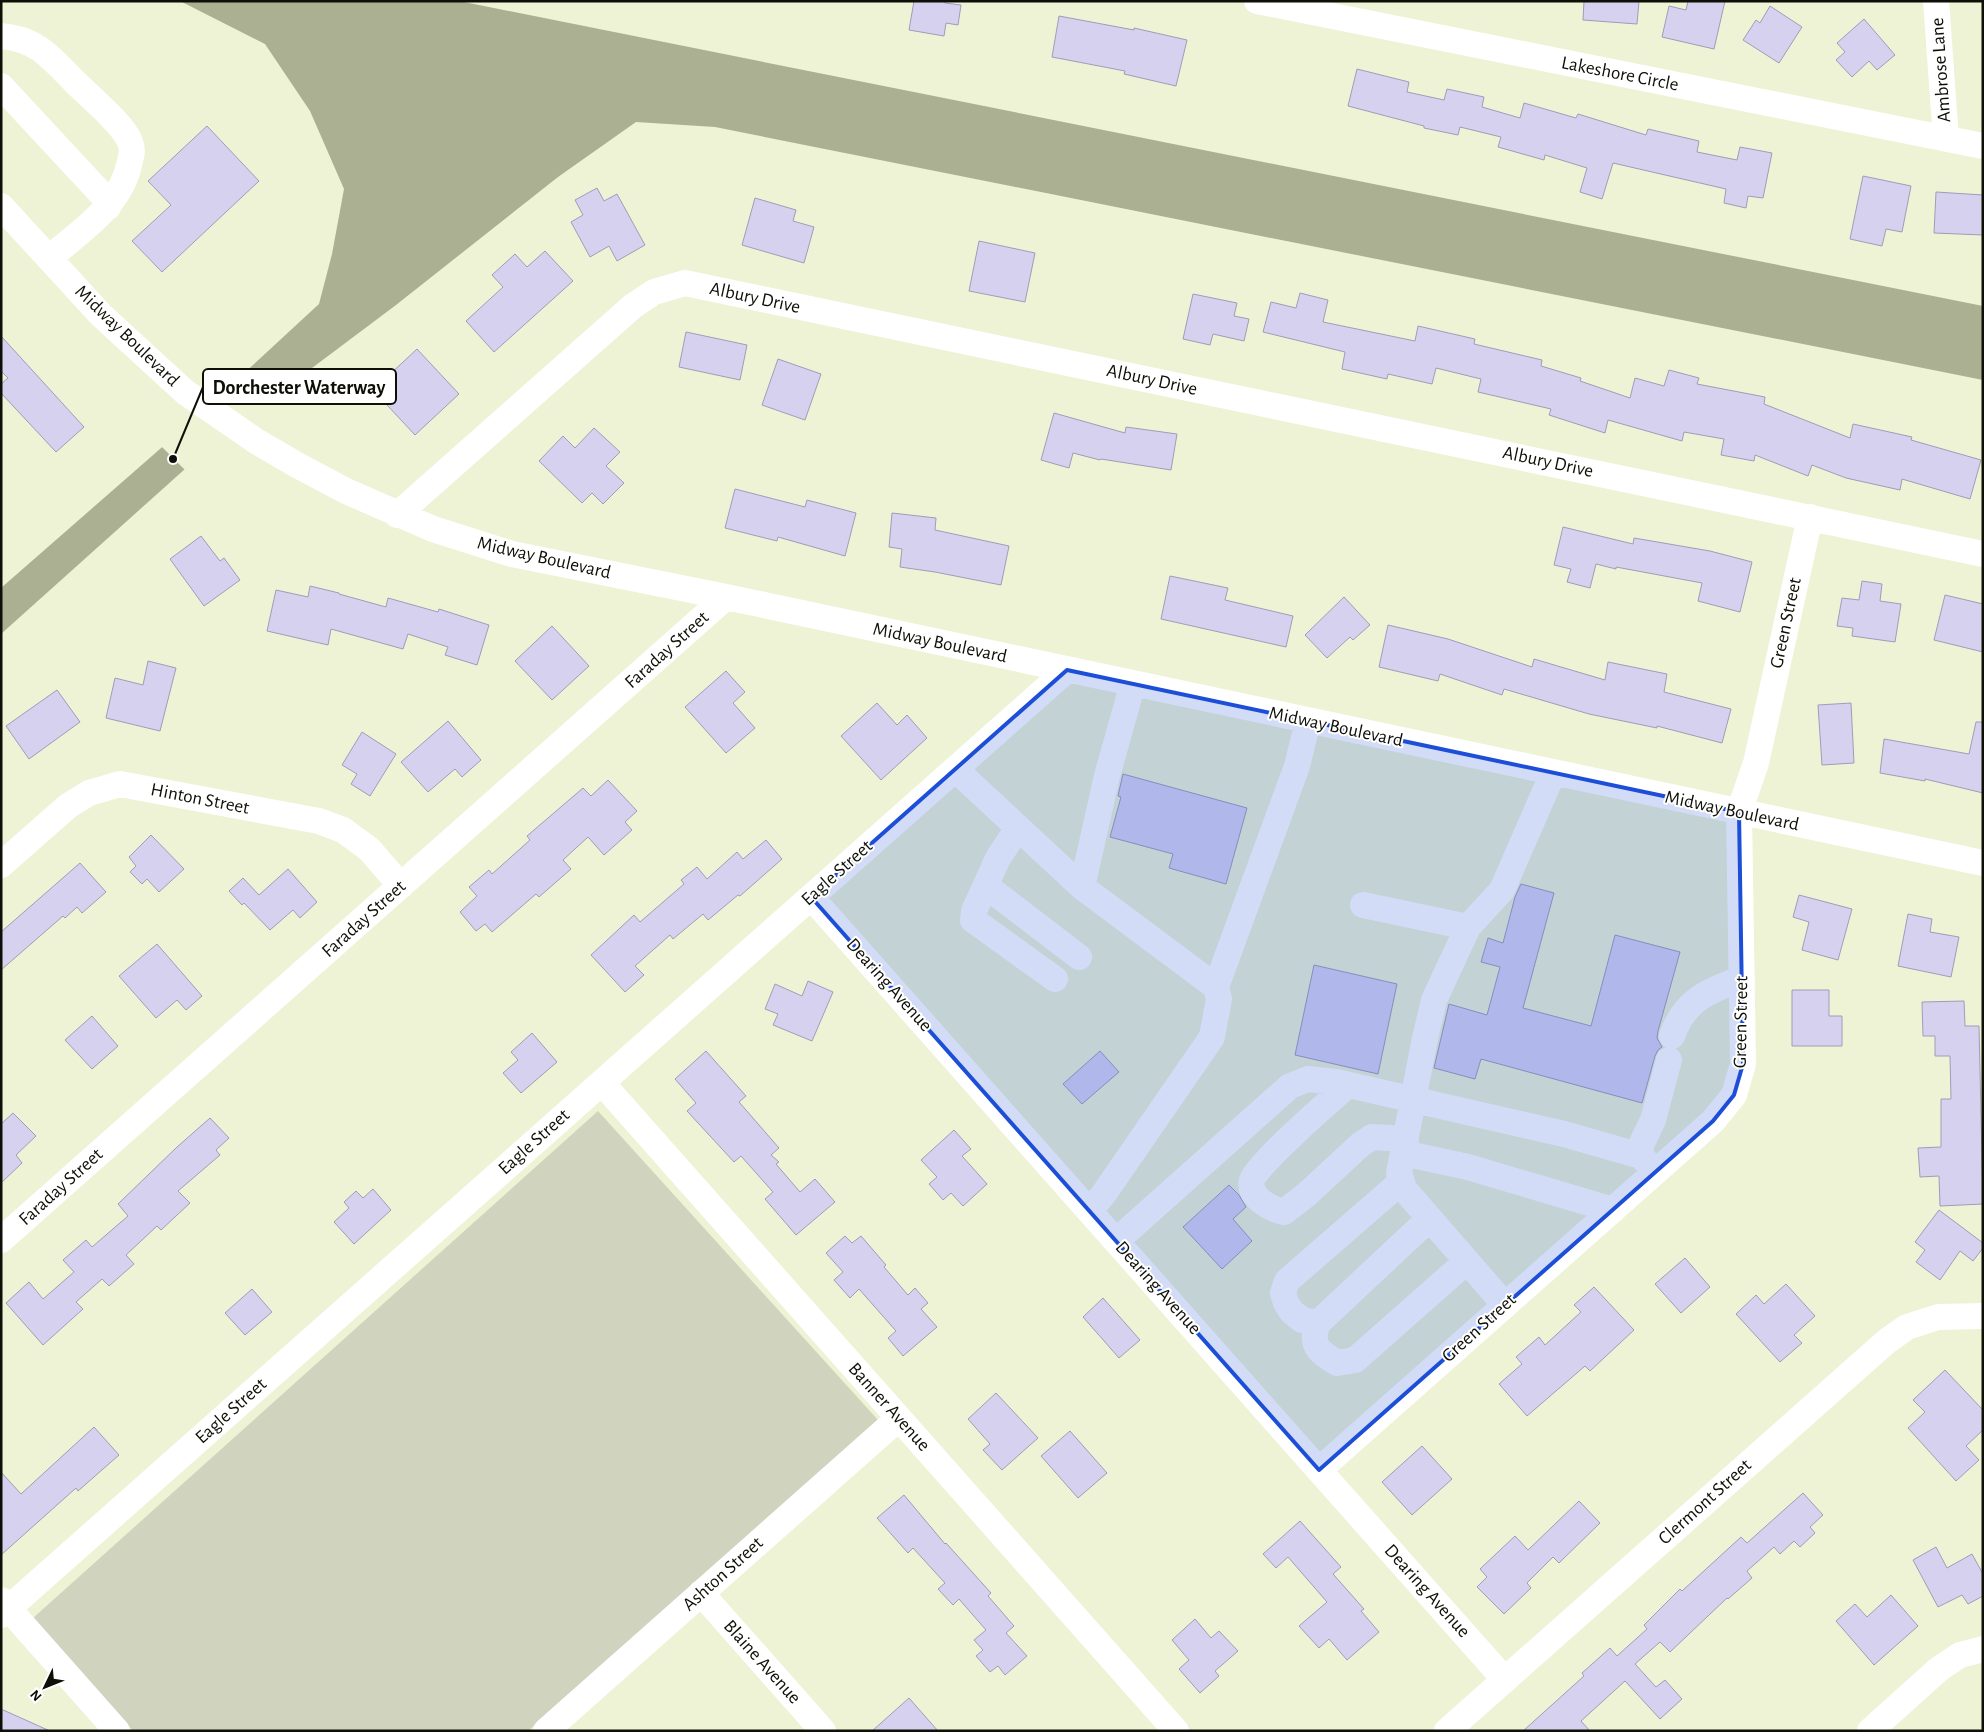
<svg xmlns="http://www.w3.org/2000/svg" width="1984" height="1732" viewBox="0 0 1984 1732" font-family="'Alegreya Sans',sans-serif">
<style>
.green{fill:#d0d4be}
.water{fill:#abb093}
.pier{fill:#edf3d4}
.building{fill:#d5d1ef;stroke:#a09cb8}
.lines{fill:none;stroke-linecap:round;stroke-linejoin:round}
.minor{stroke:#fff;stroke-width:26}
.marked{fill:#1d4ed8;fill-opacity:0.2;stroke:#1d4ed8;stroke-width:4;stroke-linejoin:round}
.labels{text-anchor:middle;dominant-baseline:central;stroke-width:4;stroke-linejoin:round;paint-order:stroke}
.street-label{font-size:19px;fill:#0e0f06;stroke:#fff}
.leader{fill:none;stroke:#0e0f06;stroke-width:2}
.callout-dot{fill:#0e0f06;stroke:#fff;stroke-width:2}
.callout{fill:#fff;stroke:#0e0f06;stroke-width:2}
.callout-label{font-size:20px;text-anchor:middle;font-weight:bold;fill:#0e0f06}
</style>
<rect width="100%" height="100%" fill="#edf3d4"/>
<path class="green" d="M598,1111L878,1420L528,1731H133L33,1618Z"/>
<path class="water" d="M176,1H459L1983,306V380L715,127L636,122L558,177L396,305L224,434L1,634V588L200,414L319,304L332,254L344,189L310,111L265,44L182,2Z"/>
<path class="pier" d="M238,375L274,400L225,436L187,472L160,445Z"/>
<path class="building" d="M914,1H945V3L961,5L958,25L946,23L944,36L909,30Z
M1584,1H1639L1637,24L1583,20Z
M1688,1H1725L1714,49L1662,37L1669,6L1686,10Z
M1770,6L1802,27L1779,63L1743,40L1756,20L1760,23Z
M1059,16L1134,30V28L1187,40L1176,86L1124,74L1125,71L1052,57Z
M1864,19L1895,55L1877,70L1869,61L1852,77L1836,60L1845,52L1837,43Z
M1357,69L1409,82L1407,92L1444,100L1447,89L1484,97L1482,107L1520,118L1524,103L1576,118L1578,114L1646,135L1648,129L1699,141L1697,152L1737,160L1740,147L1772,153L1763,198L1748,196L1746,208L1724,203L1726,189L1613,163L1602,199L1580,192L1587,168L1545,155L1544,160L1498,147L1501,137L1460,127L1458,135L1424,128V126L1348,106Z
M207,126L259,181L162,272L132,241L171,205L148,181Z
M1863,176L1911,186L1902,232L1886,229L1882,246L1850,239Z
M597,188L604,201L617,194L645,245L617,261L609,246L590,257L571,222L583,215L575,200Z
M1936,192L1983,195V235L1934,233Z
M755,198L796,210L793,221L814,227L804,263L742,245Z
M979,241L1035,253L1025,302L969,291Z
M545,251L573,281L494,352L466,321L503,287L492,275L515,254L527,267Z
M1300,293L1328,300L1323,322L1415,341L1418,326L1475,339L1474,344L1542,360L1541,366L1581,378L1580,381L1630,398L1635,378L1664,386L1669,370L1699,378L1697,384L1765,397L1764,404L1850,438L1853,424L1912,437L1911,440L1981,460L1970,499L1902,479L1900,490L1846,478L1812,465L1808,476L1755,455L1754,461L1721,455L1724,439L1684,432L1682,441L1608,420L1605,433L1549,415L1551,409L1478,392L1481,379L1436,368L1432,384L1388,374L1387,379L1342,369L1345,352L1263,332L1271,302L1296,308Z
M1193,294L1237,303L1234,316L1249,319L1244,341L1213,334L1210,345L1183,339Z
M686,332L747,345L740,380L679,367Z
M1,336L84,427L56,452L1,393V384L8,378L1,371Z
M417,349L459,394L415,435L373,390Z
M778,359L821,374L805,420L762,405Z
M1054,413L1125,433L1126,427L1177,434L1171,470L1101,459L1100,460L1073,453L1069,468L1041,460Z
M594,428L620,452L606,466L624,483L603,504L592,493L582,503L539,461L563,436L575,448Z
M735,489L805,507L807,500L856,513L845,556L778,537L777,541L725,528Z
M892,513L936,518L935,530L1009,546L1001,585L935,572L900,567L902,549L889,547Z
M1563,527L1633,544L1634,538L1710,551L1752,562L1740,612L1698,601L1702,583L1616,567V569L1596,564L1590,588L1567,582L1571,569L1554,565Z
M201,536L220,561L224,558L240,580L204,606L170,559Z
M1170,576L1228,588L1225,600L1293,616L1286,647L1161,619Z
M1862,581L1882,584L1880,601L1901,604L1895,642L1852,636L1853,628L1837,626L1842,598L1859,600Z
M310,586L339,593V594L386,607L388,598L438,612L439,609L489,625L477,665L445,655L448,647L408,634L403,649L331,629L328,645L267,631L276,590L308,597Z
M1945,595L1983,604V652L1934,640Z
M1344,597L1370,625L1353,640L1350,637L1327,658L1305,635Z
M1388,625L1448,639L1532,667L1534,659L1605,680L1608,662L1667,674L1664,692L1731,709L1722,743L1657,726V728L1589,714L1504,689L1502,695L1440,674L1438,681L1379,667Z
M552,626L589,666L552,700L515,661Z
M148,661L176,668L160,731L106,718L115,678L143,685Z
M726,671L745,692L733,703L755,728L726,753L685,707Z
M57,690L80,722L29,759L6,726Z
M877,703L897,725L907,715L927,738L881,780L841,736Z
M1851,703L1854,763L1822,765L1818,705Z
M448,721L481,760L462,777L455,769L428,792L401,762Z
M1976,722H1983V793L1925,779V781L1880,773L1884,739L1969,754Z
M362,732L396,754L370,796L351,784L357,774L342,765Z
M1123,774L1247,808L1226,884L1169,868L1173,854L1110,837L1121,797L1118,796Z
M608,780L637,811L625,822L632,830L604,855L588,837L563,860L571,869L539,897L536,894L492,932L485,924L476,931L460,912L477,896L469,887L489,870L492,874L530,840L527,836L583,788L591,796Z
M151,835L184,869L159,892L147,879L142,884L130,872L136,866L129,857Z
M766,840L782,859L740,896L738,895L708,920L703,914L673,939L670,935L635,966L644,975L625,992L591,955L634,915L640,922L684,884L681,880L697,867L707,879L737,852L743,859Z
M80,863L106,892L82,913L77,907L65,918L63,916L1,970V932Z
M288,869L317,902L300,918L293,910L270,930L244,903L242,905L229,891L243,878L259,895Z
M1521,884L1554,893L1523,1008L1591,1026L1615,935L1680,952L1658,1031L1657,1038L1662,1047L1658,1050L1655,1056L1642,1103L1481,1059L1475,1079L1434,1068L1449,1004L1487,1015L1500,967L1481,962L1488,938L1503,943L1515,897Z
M1799,895L1852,909L1838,960L1802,950L1809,922L1793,917Z
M1908,914L1932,919L1930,932L1959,937L1951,977L1898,966Z
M157,944L202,996L186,1010L177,1000L156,1018L119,976Z
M1314,965L1397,984L1378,1074L1295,1055Z
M808,981L833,992L812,1041L773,1025L778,1014L765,1009L775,984L802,996Z
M1792,990H1829V1016H1842V1046H1792Z
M1964,1001L1965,1026H1979L1983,1204L1940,1206L1939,1176L1920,1177L1918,1148L1941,1147V1099H1951L1950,1056H1935V1036H1923L1922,1002Z
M92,1016L118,1046L92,1069L65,1040Z
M532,1033L557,1062L521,1093L503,1073L518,1060L511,1052Z
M706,1051L746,1096L739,1102L779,1148L771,1155L779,1162L776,1164L800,1192L815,1179L835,1202L796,1235L765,1199L773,1192L741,1156L734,1162L687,1111L696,1103L675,1079Z
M1100,1051L1119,1072L1082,1104L1063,1084Z
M13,1113L36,1136L16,1155L22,1163L1,1183V1124Z
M210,1118L229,1138L216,1150L220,1155L178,1191L190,1203L161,1230L157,1226L126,1255L134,1264L109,1286L102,1279L76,1302L83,1309L43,1345L6,1303L29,1282L43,1299L74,1272L63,1260L86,1240L92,1247L128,1216L118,1204L177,1147Z
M954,1130L971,1149L962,1156L987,1184L963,1206L951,1193L943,1200L929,1184L937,1177L921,1160Z
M1229,1185L1239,1195L1246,1207L1233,1219L1252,1241L1222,1269L1183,1227Z
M373,1189L391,1210L354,1244L334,1222L349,1208L344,1202L356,1191L363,1198Z
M1939,1210L1983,1243V1248L1973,1261L1960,1251L1940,1280L1916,1262L1925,1250L1915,1242Z
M845,1236L852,1243L861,1236L886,1265L884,1267L908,1295L915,1288L928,1303L921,1309L937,1327L903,1356L888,1338L896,1331L859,1289L850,1298L834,1280L843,1272L826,1253Z
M1685,1258L1710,1287L1681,1313L1655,1284Z
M1786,1284L1815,1316L1794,1335L1802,1343L1780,1362L1736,1314L1756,1295L1764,1304Z
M1594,1287L1634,1330L1590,1371L1585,1366L1527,1416L1499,1384L1522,1364L1516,1357L1539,1337L1545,1345L1581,1312L1574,1305Z
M252,1289L272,1312L245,1335L225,1313Z
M1103,1298L1140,1340L1119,1358L1083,1317Z
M1945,1370L1983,1410V1430L1966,1446L1979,1460L1956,1481L1908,1428L1925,1412L1913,1400Z
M996,1393L1038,1438L1002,1470L983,1450L990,1444L968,1419Z
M94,1427L119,1455L78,1491L76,1488L1,1555V1472L21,1494Z
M1070,1431L1107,1473L1078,1498L1041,1456Z
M1422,1446L1452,1479L1412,1515L1382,1482Z
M1803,1493L1823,1515L1810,1527L1815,1533L1800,1547L1794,1541L1780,1554L1774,1547L1747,1571L1752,1578L1728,1599L1727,1598L1670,1652L1660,1642L1635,1664L1656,1687L1665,1680L1682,1699L1660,1719L1625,1681L1581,1721L1590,1731H1523L1584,1676L1582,1673L1610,1648L1617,1656L1647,1629L1644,1625L1680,1589L1682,1591L1741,1537L1747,1543Z
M904,1495L945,1544L946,1543L991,1593L988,1596L1014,1626L1006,1633L1027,1656L1005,1675L998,1666L990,1672L976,1656L983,1650L974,1640L986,1630L959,1599L953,1605L938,1589L945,1583L913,1548L908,1553L877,1518Z
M1579,1501L1600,1523L1559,1563L1553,1557L1527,1583L1531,1588L1504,1614L1477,1587L1487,1577L1480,1569L1515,1536L1528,1550Z
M1300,1521L1341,1567L1333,1574L1364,1609L1361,1611L1379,1632L1347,1660L1329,1639L1319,1648L1299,1626L1327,1602L1288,1557L1276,1568L1263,1554Z
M1936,1547L1947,1568L1972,1554L1983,1574V1596L1968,1604L1962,1595L1938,1607L1913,1560Z
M1891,1595L1918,1626L1874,1665L1836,1621L1855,1604L1867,1617Z
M1195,1619L1211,1638L1219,1631L1238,1651L1215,1671L1219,1676L1200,1693L1179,1669L1189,1660L1172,1640Z
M909,1698L938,1731H872Z
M1,1709L50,1731H1Z"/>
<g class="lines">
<path class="minor" d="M1257,1L1983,146
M1936,1L1946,139
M1,36C38,39 51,58 76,83C90,97 124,125 130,142C133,149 132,154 130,161C122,205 81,231 49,258
M1,86L106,199L108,207
M1,206L101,315L185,392L256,441L297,465L346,491L433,529L512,554L726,597L1983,863
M397,515L633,306L654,292L685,283L1983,554
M955,769L1082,887L1216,987
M1018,828L998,858L974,911L973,920L1055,979
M1,865L68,806L89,793L120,784L319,821L343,830L369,849L401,886
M986,886L1079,957
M1082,887L1107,776L1133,683
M811,897L1505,1680
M1363,905L1468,927
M1672,1036C1685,999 1708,992 1742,978
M602,1083L1176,1731
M1348,1085C1332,1099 1255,1166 1252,1180C1248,1197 1270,1209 1284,1212L1306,1195L1360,1145L1372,1137L1406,1139
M1403,1153L1468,1167L1613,1210
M1641,1156V1145L1653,1120L1669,1060
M1089,1211L1103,1195L1212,1037L1219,999L1216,987L1297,766L1308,721
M1429,1219L1318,1323C1309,1345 1319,1352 1337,1363L1355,1360L1466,1262
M1,1240L726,597
M1116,1241L1290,1086L1308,1079L1336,1082L1564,1134L1641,1156L1655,1172
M1505,1305L1404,1189L1399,1173L1424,1043L1434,1000L1468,927L1502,890L1553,773
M1318,1323L1302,1320L1292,1312L1286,1303L1283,1293L1287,1281L1402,1181
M1319,1470L1713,1121L1734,1095L1743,1064L1739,812L1756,763L1810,517
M701,1593L823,1731
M1,1600L117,1731
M1,1615L1067,670
M546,1731L899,1418
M1447,1731L1887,1341L1907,1327L1938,1317L1983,1316
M1870,1731L1939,1669L1960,1655L1983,1649"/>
</g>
<path class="marked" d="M1067,670L1739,812L1743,1064L1734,1095L1713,1121L1319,1470L811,897Z"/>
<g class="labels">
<g class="street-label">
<text transform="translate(1941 70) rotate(-94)">Ambrose Lane</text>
<text transform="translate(1620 74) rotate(11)">Lakeshore Circle</text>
<text transform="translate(755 298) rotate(12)">Albury Drive</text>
<text transform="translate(127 336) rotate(44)">Midway Boulevard</text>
<text transform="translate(1152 380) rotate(12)">Albury Drive</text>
<text transform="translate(1548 462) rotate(12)">Albury Drive</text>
<text transform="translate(544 558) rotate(13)">Midway Boulevard</text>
<text transform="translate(1786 623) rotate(-78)">Green Street</text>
<text transform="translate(940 643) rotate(12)">Midway Boulevard</text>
<text transform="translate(667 650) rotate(-42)">Faraday Street</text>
<text transform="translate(1336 727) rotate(12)">Midway Boulevard</text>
<text transform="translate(200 799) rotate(11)">Hinton Street</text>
<text transform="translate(1732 811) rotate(12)">Midway Boulevard</text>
<text transform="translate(837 873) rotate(-42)">Eagle Street</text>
<text transform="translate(364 919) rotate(-42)">Faraday Street</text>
<text transform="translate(889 985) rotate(48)">Dearing Avenue</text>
<text transform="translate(1741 1022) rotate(-89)">Green Street</text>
<text transform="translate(534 1142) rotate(-42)">Eagle Street</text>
<text transform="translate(61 1187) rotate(-42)">Faraday Street</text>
<text transform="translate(1158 1288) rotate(48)">Dearing Avenue</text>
<text transform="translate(1479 1328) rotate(-42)">Green Street</text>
<text transform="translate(889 1407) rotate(48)">Banner Avenue</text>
<text transform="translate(231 1411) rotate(-42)">Eagle Street</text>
<text transform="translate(1705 1502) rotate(-42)">Clermont Street</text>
<text transform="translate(723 1574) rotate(-42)">Ashton Street</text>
<text transform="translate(1427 1591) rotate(48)">Dearing Avenue</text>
<text transform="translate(762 1662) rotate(48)">Blaine Avenue</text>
</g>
</g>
<path class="leader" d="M173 459L203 387"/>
<circle class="callout-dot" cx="173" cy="459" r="5"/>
<rect class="callout" x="203" y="369" width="193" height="35" rx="5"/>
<g class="callout-label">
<text x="299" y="394">Dorchester Waterway</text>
</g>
<rect width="1984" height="1732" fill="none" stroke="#0e0f06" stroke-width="5"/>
<g transform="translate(45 1687) rotate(227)" stroke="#ffffff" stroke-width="4" paint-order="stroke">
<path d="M0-4L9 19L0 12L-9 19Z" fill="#0e0f06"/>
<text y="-8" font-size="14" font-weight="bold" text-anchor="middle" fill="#0e0f06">N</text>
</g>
</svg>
